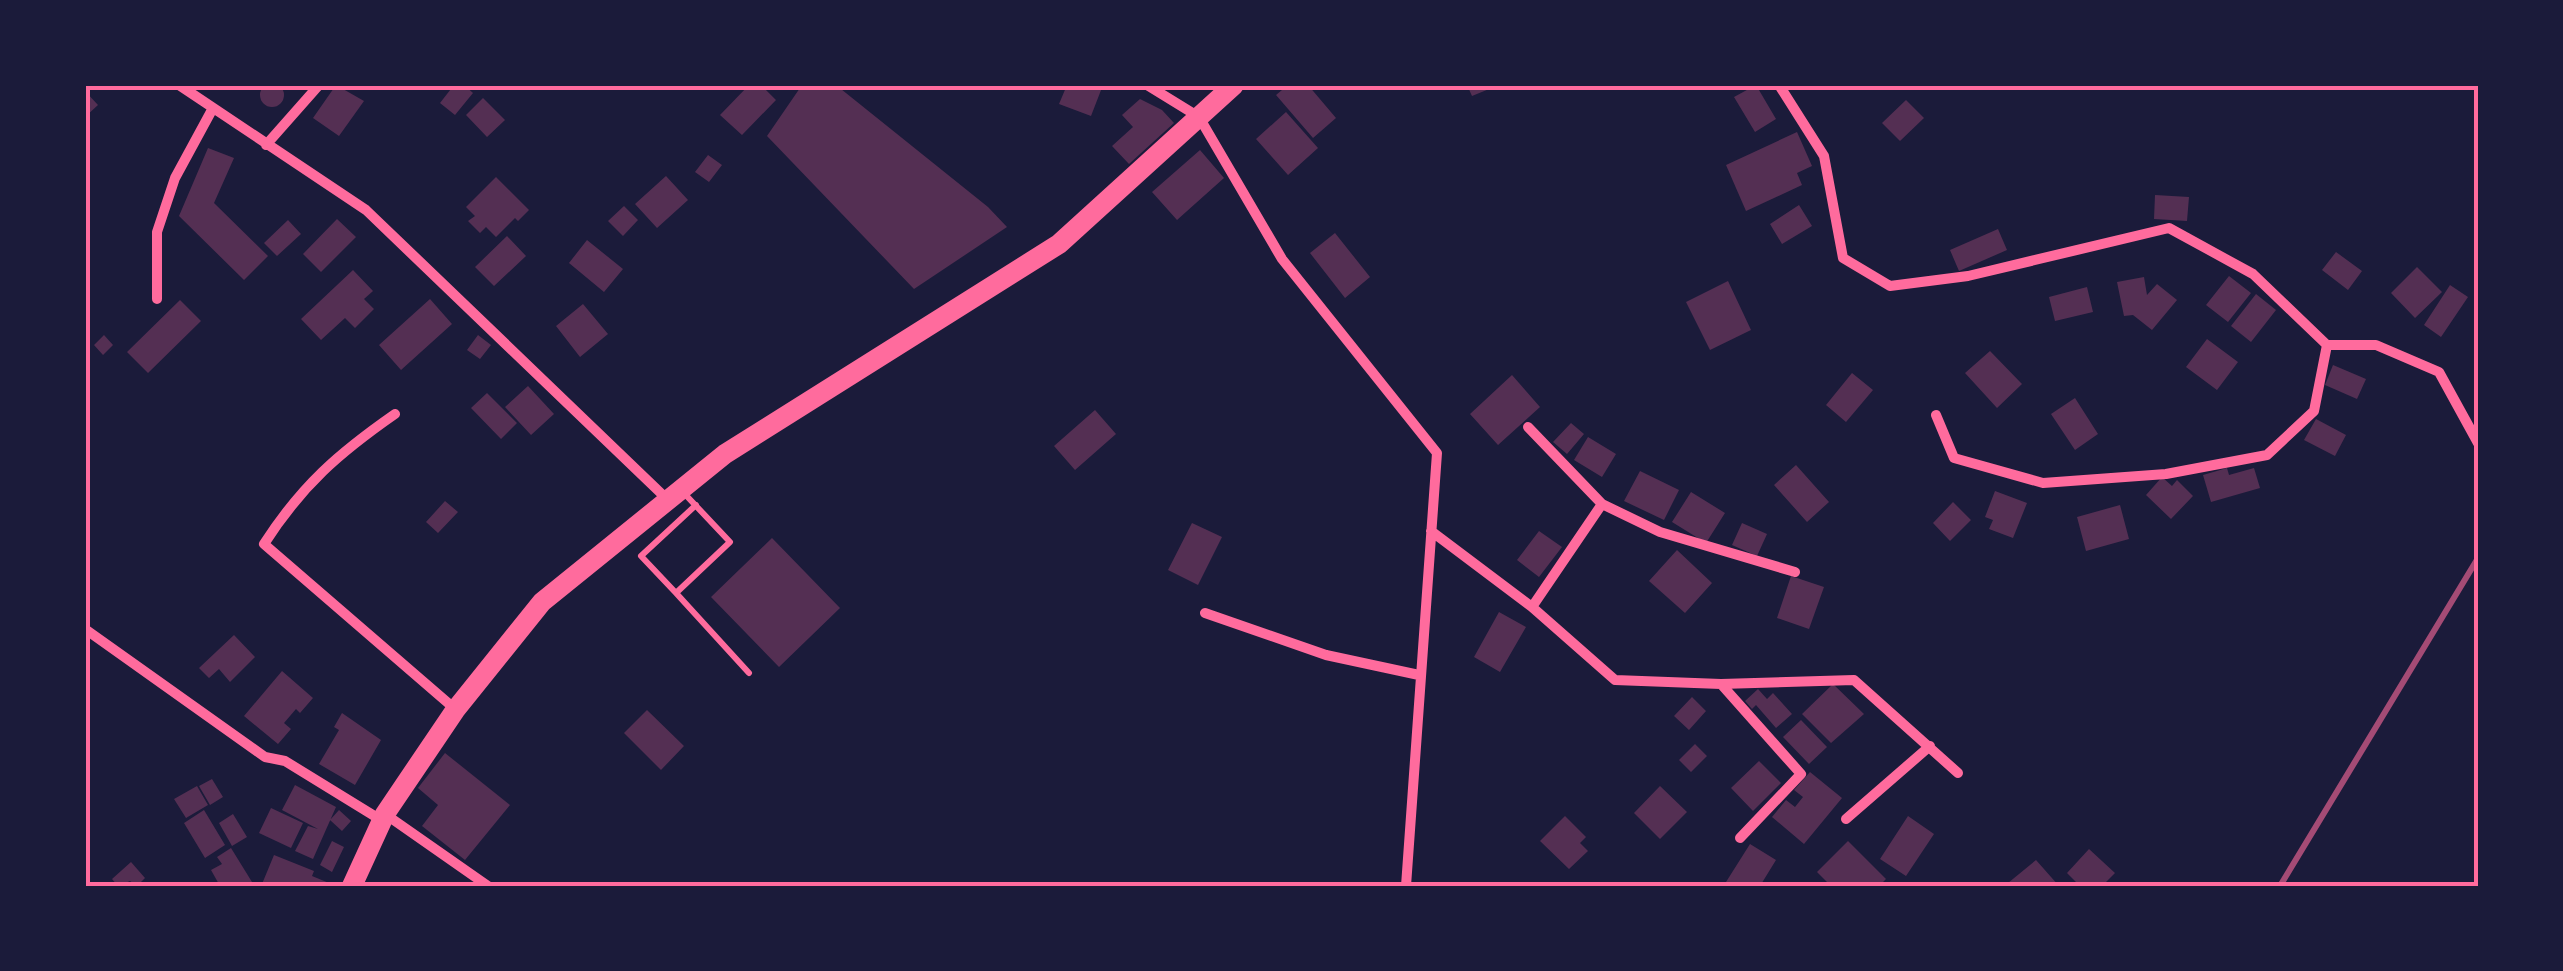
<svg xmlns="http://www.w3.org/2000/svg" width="2563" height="971" viewBox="0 0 2563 971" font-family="'Libre Baskerville',serif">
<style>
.building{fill:#542f53}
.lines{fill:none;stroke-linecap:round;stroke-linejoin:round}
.service{stroke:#ff6b9d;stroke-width:6}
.minor{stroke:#ff6b9d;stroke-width:10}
.trunk{stroke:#ff6b9d;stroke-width:20}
.rail{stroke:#a44b75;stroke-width:6}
.neatline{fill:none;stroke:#ff6b9d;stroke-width:4}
</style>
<rect width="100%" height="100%" fill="#1b1b3a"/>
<path class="building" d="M260 95a12 12 0 1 1 24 0a12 12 0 1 1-24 0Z
M336,85L364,101L339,136L313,118Z
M454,85H464L473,93L455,115L440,103Z
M749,85H761L776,100L742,135L720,115Z
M802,85H836L988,207L1007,227L914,289L767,136Z
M1067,85H1103L1091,116L1059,104Z
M1288,85H1308L1336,118L1313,138L1276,95Z
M1467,85H1499L1472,96Z
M1756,85L1776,119L1755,132L1734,97Z
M85,91L98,105L85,117Z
M483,98L505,120L487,137L466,115Z
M1140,99L1162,110L1174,123L1129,164L1112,146L1133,127L1122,115Z
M1906,100L1924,118L1900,141L1882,123Z
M1286,112L1318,148L1288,175L1256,139Z
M1797,132L1812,166L1797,173L1802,185L1746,211L1726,165Z
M208,148L234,158L214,203L268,256L244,280L179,216Z
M1200,150L1224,178L1177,220L1152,192Z
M708,155L722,165L709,182L695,172Z
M666,176L688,200L657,228L635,204Z
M496,177L529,210L518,221L515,218L496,237L486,227L480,233L468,221L475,216L466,207Z
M2155,195L2189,197L2187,221L2154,219Z
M1799,205L1812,226L1782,244L1770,224Z
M624,206L638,220L623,236L608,221Z
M337,219L356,237L321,272L303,254Z
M288,220L301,234L277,256L264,243Z
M1998,229L2007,250L1959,271L1950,250Z
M1335,233L1370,277L1345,298L1310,253Z
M507,236L526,256L494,286L475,267Z
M587,240L623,269L604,292L569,263Z
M2336,252L2362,271L2348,290L2322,270Z
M2417,267L2442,292L2415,318L2391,293Z
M353,270L373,291L364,299L374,309L355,328L345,318L321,340L301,319Z
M2229,276L2251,293L2228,322L2206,305Z
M2144,277L2147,295L2157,284L2177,300L2152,330L2133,315L2124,316L2117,282Z
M1728,281L1751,330L1710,350L1686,302Z
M2450,285L2468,297L2441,337L2424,325Z
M2087,287L2093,312L2055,321L2049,297Z
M2256,294L2276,310L2251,342L2231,326Z
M430,299L452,324L401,370L379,345Z
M180,300L201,321L148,373L127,352Z
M583,304L608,334L580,357L556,326Z
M104,335L113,345L103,355L94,345Z
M478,335L491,345L480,359L467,350Z
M2207,339L2238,362L2217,390L2186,367Z
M1990,351L2022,384L1997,408L1965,373Z
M2333,365L2366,379L2357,399L2325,385Z
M1852,373L1873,390L1846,422L1826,405Z
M1512,375L1540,407L1498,445L1470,414Z
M528,386L554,414L531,435L505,407Z
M487,393L517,423L501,439L471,408Z
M2075,398L2098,434L2075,450L2051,414Z
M1095,410L1116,434L1075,470L1054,446Z
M2316,419L2346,435L2335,456L2304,440Z
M1571,423L1584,434L1567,454L1553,442Z
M1588,437L1616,454L1602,477L1574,460Z
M1796,465L1829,502L1807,522L1774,485Z
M2227,468L2229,475L2254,468L2260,488L2211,502L2203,475Z
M1640,471L1679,490L1664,520L1624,501Z
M2162,477L2172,486L2177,480L2193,496L2171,519L2146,495Z
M1995,491L2027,503L2013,538L1989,529L1993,520L1985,517Z
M1691,492L1725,513L1706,543L1672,522Z
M445,501L458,512L438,533L426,522Z
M1953,502L1971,520L1950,541L1933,523Z
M2120,505L2129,539L2086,551L2077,517Z
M1192,523L1222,537L1198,585L1168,570Z
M1742,523L1767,534L1757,556L1732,545Z
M1539,531L1562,547L1539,577L1517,560Z
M772,538L840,608L779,667L711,597Z
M1677,550L1712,583L1685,613L1649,581Z
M1791,576L1824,587L1809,629L1777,618Z
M1499,612L1526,627L1500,672L1474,657Z
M234,635L255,657L230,682L219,669L209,678L199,668Z
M282,671L313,698L300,713L296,709L284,723L291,729L278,744L244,716Z
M1833,684L1864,714L1831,743L1802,714Z
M1758,689L1767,699L1773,693L1792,714L1776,728L1756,705L1752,709L1745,701Z
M1692,697L1706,711L1689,730L1674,716Z
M647,710L684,746L661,770L624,733Z
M342,713L381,740L355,785L319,764L339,730L334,727Z
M1801,720L1827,747L1809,764L1783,737Z
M1695,744L1707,756L1691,772L1679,760Z
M445,753L510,805L465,860L422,826L438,805L418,788Z
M1759,761L1781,783L1753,811L1731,788Z
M1810,772L1842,798L1804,844L1772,817L1786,800L1795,807L1803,797L1794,790Z
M212,779L223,797L210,805L199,786Z
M295,785L336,807L313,859L295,851L308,826L318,829L282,810Z
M197,786L208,805L186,818L174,799Z
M1660,786L1687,812L1660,839L1634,813Z
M271,808L303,823L291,848L259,833Z
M204,810L225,845L205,858L184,823Z
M339,810L351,821L342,831L330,820Z
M233,814L247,837L232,846L219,823Z
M1565,816L1586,837L1580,843L1588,851L1569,869L1540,841Z
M1908,816L1934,834L1906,876L1880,859Z
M332,841L344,847L332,872L320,865Z
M1848,841L1886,879L1879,886H1831L1817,872Z
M1750,844L1776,860L1760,886H1733L1726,882Z
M231,848L252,882L260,886H220L211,870L222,864L217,857Z
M2089,849L2115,873L2102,886H2080L2067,873Z
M274,855L314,871L312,876L329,883L328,886L262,884Z
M2036,860L2059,886H2011L2008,883Z
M131,862L145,878L137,886L130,881L118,886L112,879Z"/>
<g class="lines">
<path class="service" d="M682,491L730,542L676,593L641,556L696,505
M676,593L749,673"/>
<path class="minor" d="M179,85L366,210L668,500
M1147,85L1199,117L1282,259L1437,453L1406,886
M1779,85L1824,156L1843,258L1890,286L1968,276L2169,228L2253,274L2327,345H2376L2439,372L2478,443
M266,145L319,85
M157,299V232L175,178L213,108
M395,414C339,453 302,485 264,544L455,709
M1936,415L1954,458L2043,483L2166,474L2267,455L2314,411L2327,345
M1528,427L1602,504
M1431,531L1532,607L1615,680L1721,684L1854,680L1958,773
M1532,607L1602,504L1660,532L1795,572
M1205,613L1326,655L1419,675
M85,629L265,757L285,761L381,820
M1721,684L1801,774L1740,838
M385,814L488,886
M1846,819L1930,746"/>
<path class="trunk" d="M352,886L385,814L456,709L542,602L725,454L1059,244L1234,85"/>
<path class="rail" d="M2280,886L2478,558"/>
</g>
<rect width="2563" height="971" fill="none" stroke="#1b1b3a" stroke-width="175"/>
<rect x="88" y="88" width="2388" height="796" class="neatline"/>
</svg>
